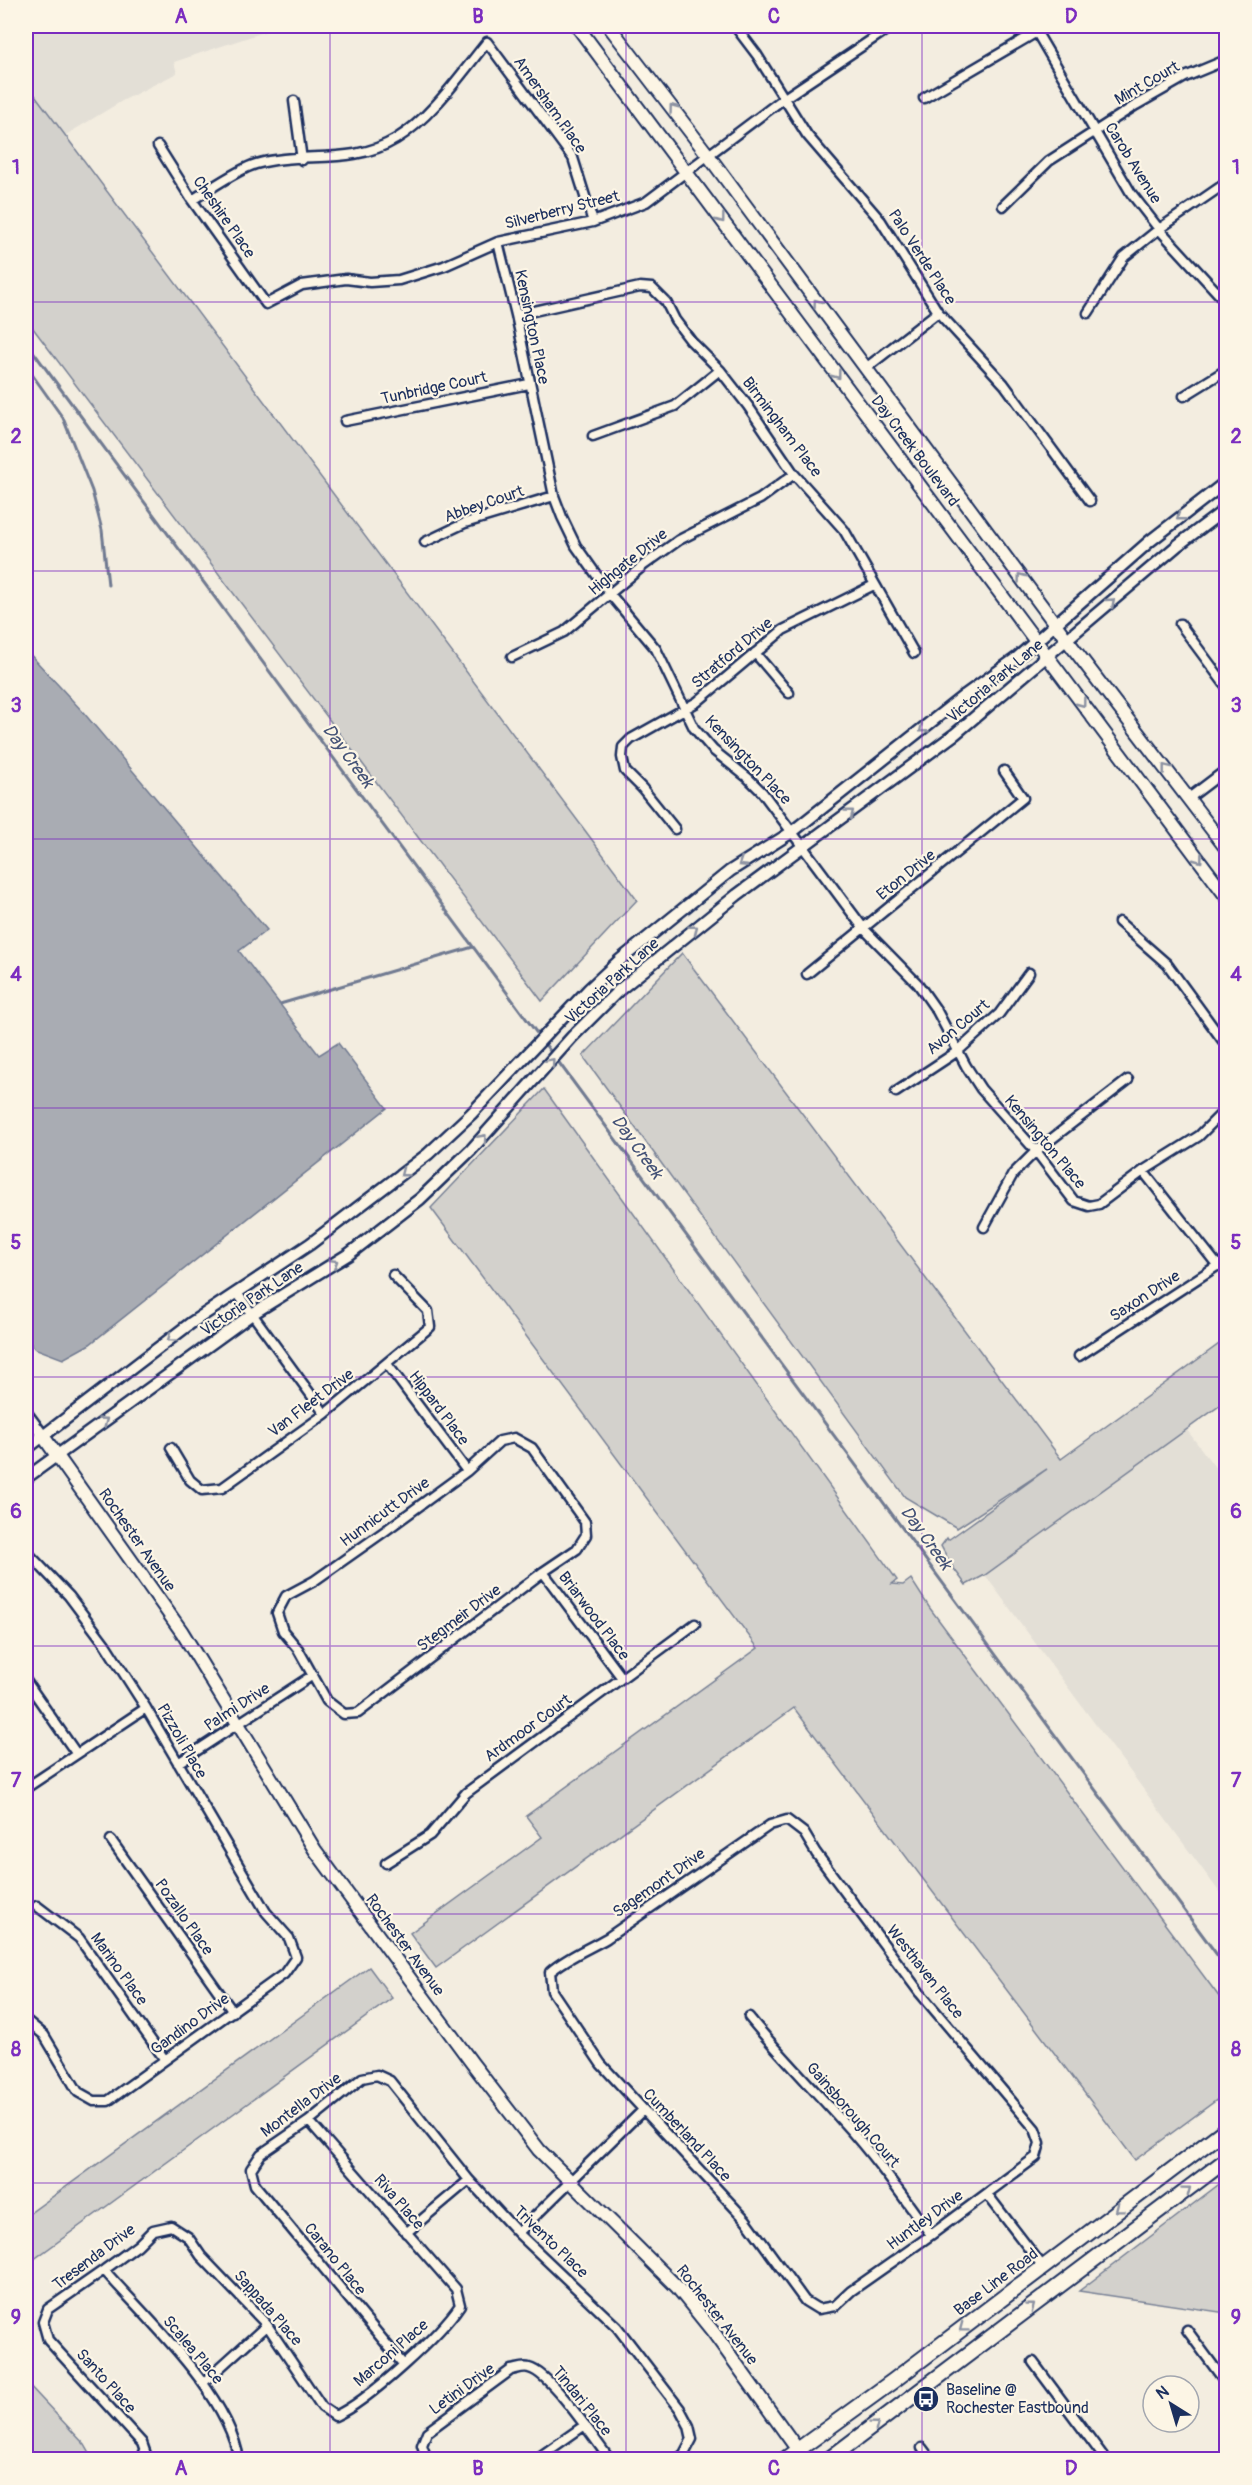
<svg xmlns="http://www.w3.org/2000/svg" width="1252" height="2485" viewBox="0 0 1252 2485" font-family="Pangolin,sans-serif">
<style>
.built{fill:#e3dfd6}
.green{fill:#d3d1cc;stroke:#778095;stroke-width:1.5}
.water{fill:#a9acb3;stroke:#707a91;stroke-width:1.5}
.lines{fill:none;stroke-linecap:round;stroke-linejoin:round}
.stream{stroke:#707a91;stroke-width:3}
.minor-casing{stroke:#1b2f5e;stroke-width:13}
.tertiary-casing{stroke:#1b2f5e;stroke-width:15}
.secondary-casing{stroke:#1b2f5e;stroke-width:16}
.primary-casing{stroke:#1b2f5e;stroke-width:18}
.minor{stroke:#fcf5e5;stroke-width:8}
.tertiary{stroke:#fcf5e5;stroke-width:10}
.secondary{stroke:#fcf5e5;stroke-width:12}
.primary{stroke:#fcf5e5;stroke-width:14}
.oneway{stroke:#8c92a2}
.grid{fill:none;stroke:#7b2cbf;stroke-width:1.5;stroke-opacity:0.55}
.labels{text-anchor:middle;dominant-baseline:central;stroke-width:4.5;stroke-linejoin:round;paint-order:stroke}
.street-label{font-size:16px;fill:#1b2f5e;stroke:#fcf5e5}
.poi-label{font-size:16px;fill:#1b2f5e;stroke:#fcf5e5;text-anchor:start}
.water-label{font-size:18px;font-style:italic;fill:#465478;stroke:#fcf5e5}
.neatline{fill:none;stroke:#7b2cbf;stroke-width:2}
.grid-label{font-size:20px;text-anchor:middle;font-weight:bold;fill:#7b2cbf}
</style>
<rect width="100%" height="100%" fill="#f3ede0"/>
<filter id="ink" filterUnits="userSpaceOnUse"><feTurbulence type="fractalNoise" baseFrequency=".0167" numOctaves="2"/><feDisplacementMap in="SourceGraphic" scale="12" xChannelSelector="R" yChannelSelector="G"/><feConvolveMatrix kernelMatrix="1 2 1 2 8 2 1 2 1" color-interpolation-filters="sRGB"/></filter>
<g filter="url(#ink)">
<path class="built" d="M26,26H282L174,62L177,73L122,101L64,136L26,83Z
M1187,1430L1226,1482V1901L985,1575Z"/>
<path class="green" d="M26,83L637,900L542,1001L26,319Z
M682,953L1061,1459L1226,1339V1401L985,1575L966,1585L952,1566L941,1546L947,1538L948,1540L1047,1469L957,1528L905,1497L583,1056Z
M544,1089L897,1580L892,1584L903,1585L911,1579L929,1607L1226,2006V2093L1135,2160L794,1708L436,1968L410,1933L542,1837L526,1816L758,1648L431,1208Z
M369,1967L392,1998L26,2265V2216Z
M1226,2179V2313L1079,2291Z
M26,2382L85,2445L93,2459H26Z"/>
<path class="water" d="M26,650L83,712L267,930L239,951L319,1055L338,1043L387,1108L90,1344L63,1359L34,1348L26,1337Z"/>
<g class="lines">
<path class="stream" d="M26,342L553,1055
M26,366L63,418L92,491L102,530L108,585
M280,1004L473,947
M557,1060L1226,1967"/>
<g class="minor-casing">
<path id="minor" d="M735,26L757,55L807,135L881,221L938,312L1004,384L1090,501
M1033,26L1131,193L1159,229L1226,302
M924,98L1047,26
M294,101L302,160
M158,146L192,200L266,304L302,285L346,279L370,282L399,280L444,266L498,242L593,222L646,202L783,99L892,26
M192,200C209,190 238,169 256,164C302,151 352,166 396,139C431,118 461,74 487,42L573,158L593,222
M1003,206L1049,161L1136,105L1185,77L1226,60
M498,242L516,315L554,496L562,517L576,546L610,594L656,649L694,728L713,750L748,778L762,792L864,929L918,984L937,1011L966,1066L981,1089L1036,1151L1074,1201L1089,1206L1099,1204L1143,1171L1199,1136L1226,1109
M1088,313L1124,257L1159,229L1226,183
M516,315L640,287L652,288L666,302L675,320L691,341L720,370L748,406L794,474L844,530L914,653
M866,368L938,312
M1184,396L1226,370
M345,421L529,384
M593,436L675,406L720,370
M425,542L465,523L554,496
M1180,624L1226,686
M755,653L789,693
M512,657L564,632L644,565L679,540L760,499L794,474
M1189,798L1226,770
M675,829L642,788L625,771L622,757L623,747L631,739L697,702L783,630L874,585
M1119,922L1167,964L1226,1045
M807,974L1023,798L1004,771
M896,1092L958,1051L999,1014L1029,973
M1143,1171L1218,1266
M984,1227L1013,1174L1036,1151L1128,1080
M237,1293L325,1414
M1079,1356L1226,1260
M387,1364L467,1471
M514,1438L532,1448L585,1522L586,1535L577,1549L543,1572L358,1713L344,1714L327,1701L298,1649L283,1631L277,1613L286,1596L314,1581L385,1531L467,1471L500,1441Z
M171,1448L190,1480L202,1490L222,1488L325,1414L430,1327L428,1311L393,1275
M543,1572L622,1678
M26,1681L76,1753
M178,1763L313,1675
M26,1788L146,1708
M787,1820L804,1833L816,1853L920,1993L1035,2129L1040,2143L1036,2157L931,2235L851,2291L835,2306L818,2309L805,2301L746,2220L601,2064L552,1991L550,1972C567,1957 588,1949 607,1938L770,1825Z
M111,1840L233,2012
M386,1863L430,1835L466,1793L695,1624
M37,1906L79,1938L165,2060
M749,2017C779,2054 812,2087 844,2123C876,2158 903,2197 931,2235
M26,2020L44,2035L78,2092L94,2101H108L284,1974L296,1957L289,1938L266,1912L146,1708L105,1644L69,1596L26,1551
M987,2194L1043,2267
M406,2233L469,2180
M518,2233L642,2111
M104,2270C148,2320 229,2394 239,2460
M1187,2330L1226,2383
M1033,2362L1106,2460
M403,2364L255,2185L251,2169L261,2154L309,2121L362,2078L377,2075L390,2081L469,2180L518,2233L617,2327L680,2409L689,2426L692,2439L684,2454L677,2460
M204,2382L267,2325
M922,2448L931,2460
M148,2460L142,2443L48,2340L43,2322L48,2309L104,2270L138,2245L153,2230L171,2226L188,2237L201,2256L267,2325L322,2407L335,2416C367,2402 441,2334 460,2305L456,2289L309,2121
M427,2460L422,2445L427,2432L511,2370C517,2369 524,2366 529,2368C551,2373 595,2440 610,2460
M535,2460L585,2425"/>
</g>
<g class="tertiary-casing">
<path id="tertiary" d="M26,1413L43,1436
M26,1449L191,1323L310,1244L428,1154L471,1114L589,989L620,960L730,871L792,832L965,695L1018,657L1150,541L1226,482
M26,1478L252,1314L349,1254L420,1199L471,1150L572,1037L618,991L737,895L955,734L1178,545L1226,509"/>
</g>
<g class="secondary-casing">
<path id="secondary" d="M577,26L1226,896
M609,26L708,155L1067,640L1226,848
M43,1436L182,1632L315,1850L472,2063L539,2150L677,2287L714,2333L805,2460"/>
</g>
<g class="primary-casing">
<path id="primary" d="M784,2460L893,2381L1226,2129
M828,2460L1226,2160"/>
</g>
<use href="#minor" class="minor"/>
<use href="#tertiary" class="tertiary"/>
<use href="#secondary" class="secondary"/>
<use href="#primary" class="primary"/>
</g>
<defs><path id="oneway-chevron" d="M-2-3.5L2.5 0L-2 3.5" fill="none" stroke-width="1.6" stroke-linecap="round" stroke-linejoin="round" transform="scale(1.5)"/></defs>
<g class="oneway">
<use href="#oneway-chevron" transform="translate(673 108) rotate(-127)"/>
<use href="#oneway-chevron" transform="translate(721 219) rotate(53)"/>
<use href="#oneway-chevron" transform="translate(817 303) rotate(-127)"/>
<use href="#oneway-chevron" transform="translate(837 375) rotate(53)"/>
<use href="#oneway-chevron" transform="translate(1180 517) rotate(142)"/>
<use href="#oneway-chevron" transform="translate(1021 577) rotate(-127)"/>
<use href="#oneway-chevron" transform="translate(1111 602) rotate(-41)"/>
<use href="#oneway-chevron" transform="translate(1082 703) rotate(53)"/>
<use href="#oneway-chevron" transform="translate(923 729) rotate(141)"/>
<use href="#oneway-chevron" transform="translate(1166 768) rotate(-128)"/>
<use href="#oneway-chevron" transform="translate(850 813) rotate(-37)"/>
<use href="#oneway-chevron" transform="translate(1199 859) rotate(53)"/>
<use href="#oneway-chevron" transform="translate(742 863) rotate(147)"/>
<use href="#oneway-chevron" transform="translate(694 929) rotate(-38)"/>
<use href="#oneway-chevron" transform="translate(551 1062) rotate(-49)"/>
<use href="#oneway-chevron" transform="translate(483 1138) rotate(-48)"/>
<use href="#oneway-chevron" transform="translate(404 1173) rotate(142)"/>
<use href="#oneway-chevron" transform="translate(334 1263) rotate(-32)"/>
<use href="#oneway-chevron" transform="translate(171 1338) rotate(144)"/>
<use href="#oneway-chevron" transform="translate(104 1421) rotate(-36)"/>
<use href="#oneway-chevron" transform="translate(1187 2190) rotate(-37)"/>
<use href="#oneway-chevron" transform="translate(1119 2209) rotate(143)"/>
<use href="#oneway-chevron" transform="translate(1031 2307) rotate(-37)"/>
<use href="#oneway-chevron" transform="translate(963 2328) rotate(143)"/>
<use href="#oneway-chevron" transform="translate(875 2425) rotate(-37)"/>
</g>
</g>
<path class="grid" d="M330,26V2460M626,26V2460M922,26V2460M26,302H1226M26,571H1226M26,839H1226M26,1108H1226M26,1377H1226M26,1646H1226M26,1914H1226M26,2183H1226"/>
<defs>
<g id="bus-disc" transform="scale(1.35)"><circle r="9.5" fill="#1b2f5e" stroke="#fcf5e5"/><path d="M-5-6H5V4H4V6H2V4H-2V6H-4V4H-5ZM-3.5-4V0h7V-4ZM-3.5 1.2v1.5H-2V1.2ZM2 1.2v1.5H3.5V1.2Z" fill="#fff"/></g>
</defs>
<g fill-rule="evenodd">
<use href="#bus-disc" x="926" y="2399"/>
</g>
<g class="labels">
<g class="street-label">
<text transform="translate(1147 83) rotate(-30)">Mint Court</text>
<text transform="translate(550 105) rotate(55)">Amersham Place</text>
<text transform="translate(1133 163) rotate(58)">Carob Avenue</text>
<text transform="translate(562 210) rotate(-14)">Silverberry Street</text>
<text transform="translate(224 217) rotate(55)">Cheshire Place</text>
<text transform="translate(922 257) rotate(57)">Palo Verde Place</text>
<text transform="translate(532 327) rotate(78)">Kensington Place</text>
<text transform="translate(434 388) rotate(-12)">Tunbridge Court</text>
<text transform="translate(782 427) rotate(53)">Birmingham Place</text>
<text transform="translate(915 451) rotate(53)">Day Creek Boulevard</text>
<text transform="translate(484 504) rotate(-19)">Abbey Court</text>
<text transform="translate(628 562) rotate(-39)">Highgate Drive</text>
<text transform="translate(732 653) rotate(-40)">Stratford Drive</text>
<text transform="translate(995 681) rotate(-40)">Victoria Park Lane</text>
<text transform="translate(748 760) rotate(46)">Kensington Place</text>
<text transform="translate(906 875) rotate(-39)">Eton Drive</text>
<text transform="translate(612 981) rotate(-42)">Victoria Park Lane</text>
<text transform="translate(958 1027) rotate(-40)">Avon Court</text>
<text transform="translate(1045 1142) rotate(50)">Kensington Place</text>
<text transform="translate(1145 1296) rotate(-33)">Saxon Drive</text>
<text transform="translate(252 1299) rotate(-34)">Victoria Park Lane</text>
<text transform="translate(311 1403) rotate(-37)">Van Fleet Drive</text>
<text transform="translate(439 1408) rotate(53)">Hippard Place</text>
<text transform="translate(385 1512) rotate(-36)">Hunnicutt Drive</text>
<text transform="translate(137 1540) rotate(55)">Rochester Avenue</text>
<text transform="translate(594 1616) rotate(53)">Briarwood Place</text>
<text transform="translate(459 1618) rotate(-37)">Stegmeir Drive</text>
<text transform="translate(237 1707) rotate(-33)">Palmi Drive</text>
<text transform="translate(528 1728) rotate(-36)">Ardmoor Court</text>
<text transform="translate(182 1741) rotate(60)">Pizzoli Place</text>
<text transform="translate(659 1883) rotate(-35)">Sagemont Drive</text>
<text transform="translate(184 1917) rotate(55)">Pozallo Place</text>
<text transform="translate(405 1945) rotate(54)">Rochester Avenue</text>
<text transform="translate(119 1969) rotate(54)">Marino Place</text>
<text transform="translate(925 1972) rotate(52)">Westhaven Place</text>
<text transform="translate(190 2024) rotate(-36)">Gandino Drive</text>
<text transform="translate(301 2105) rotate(-37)">Montella Drive</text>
<text transform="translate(853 2115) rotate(49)">Gainsborough Court</text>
<text transform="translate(687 2135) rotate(47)">Cumberland Place</text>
<text transform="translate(399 2202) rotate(49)">Riva Place</text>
<text transform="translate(925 2220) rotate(-36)">Huntley Drive</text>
<text transform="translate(551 2242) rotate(44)">Trivento Place</text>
<text transform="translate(94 2257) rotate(-37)">Tresenda Drive</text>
<text transform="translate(335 2259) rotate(51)">Carano Place</text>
<text transform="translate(996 2282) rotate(-37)">Base Line Road</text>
<text transform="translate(268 2308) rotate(49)">Sappada Place</text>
<text transform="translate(717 2315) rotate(52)">Rochester Avenue</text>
<text transform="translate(193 2350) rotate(50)">Scalea Place</text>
<text transform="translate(391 2353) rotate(-41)">Marconi Place</text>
<text transform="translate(106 2381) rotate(48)">Santo Place</text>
<text transform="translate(462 2389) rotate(-36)">Letini Drive</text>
<text transform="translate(582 2401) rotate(51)">Tindari Place</text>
</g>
<g class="poi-label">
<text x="946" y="2390">Baseline @<tspan x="946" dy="18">Rochester Eastbound</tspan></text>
</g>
<g class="water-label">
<text transform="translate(348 756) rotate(54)">Day Creek</text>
<text transform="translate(637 1147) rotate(54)">Day Creek</text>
<text transform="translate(926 1538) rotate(54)">Day Creek</text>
</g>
</g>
<rect width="1252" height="2485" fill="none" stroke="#fcf5e5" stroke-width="66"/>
<g transform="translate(1171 2404) rotate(323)"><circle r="28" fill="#fcf5e5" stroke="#a2a6af" stroke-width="1.5"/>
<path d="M0-4.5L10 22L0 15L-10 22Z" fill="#1b2f5e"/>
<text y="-9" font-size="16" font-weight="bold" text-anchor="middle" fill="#1b2f5e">N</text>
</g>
<rect x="33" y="33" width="1186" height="2419" class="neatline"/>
<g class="grid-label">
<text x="181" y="23">A</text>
<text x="478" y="23">B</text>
<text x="774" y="23">C</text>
<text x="1071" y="23">D</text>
<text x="16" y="174">1</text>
<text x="1236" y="174">1</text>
<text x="16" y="443">2</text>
<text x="1236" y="443">2</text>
<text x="16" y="712">3</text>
<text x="1236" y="712">3</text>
<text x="16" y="981">4</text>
<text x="1236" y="981">4</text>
<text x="16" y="1249">5</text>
<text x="1236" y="1249">5</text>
<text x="16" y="1518">6</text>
<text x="1236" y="1518">6</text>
<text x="16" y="1787">7</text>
<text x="1236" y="1787">7</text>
<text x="16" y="2056">8</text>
<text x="1236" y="2056">8</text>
<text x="16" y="2324">9</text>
<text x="1236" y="2324">9</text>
<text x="181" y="2475">A</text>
<text x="478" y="2475">B</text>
<text x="774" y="2475">C</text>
<text x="1071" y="2475">D</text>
</g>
</svg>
